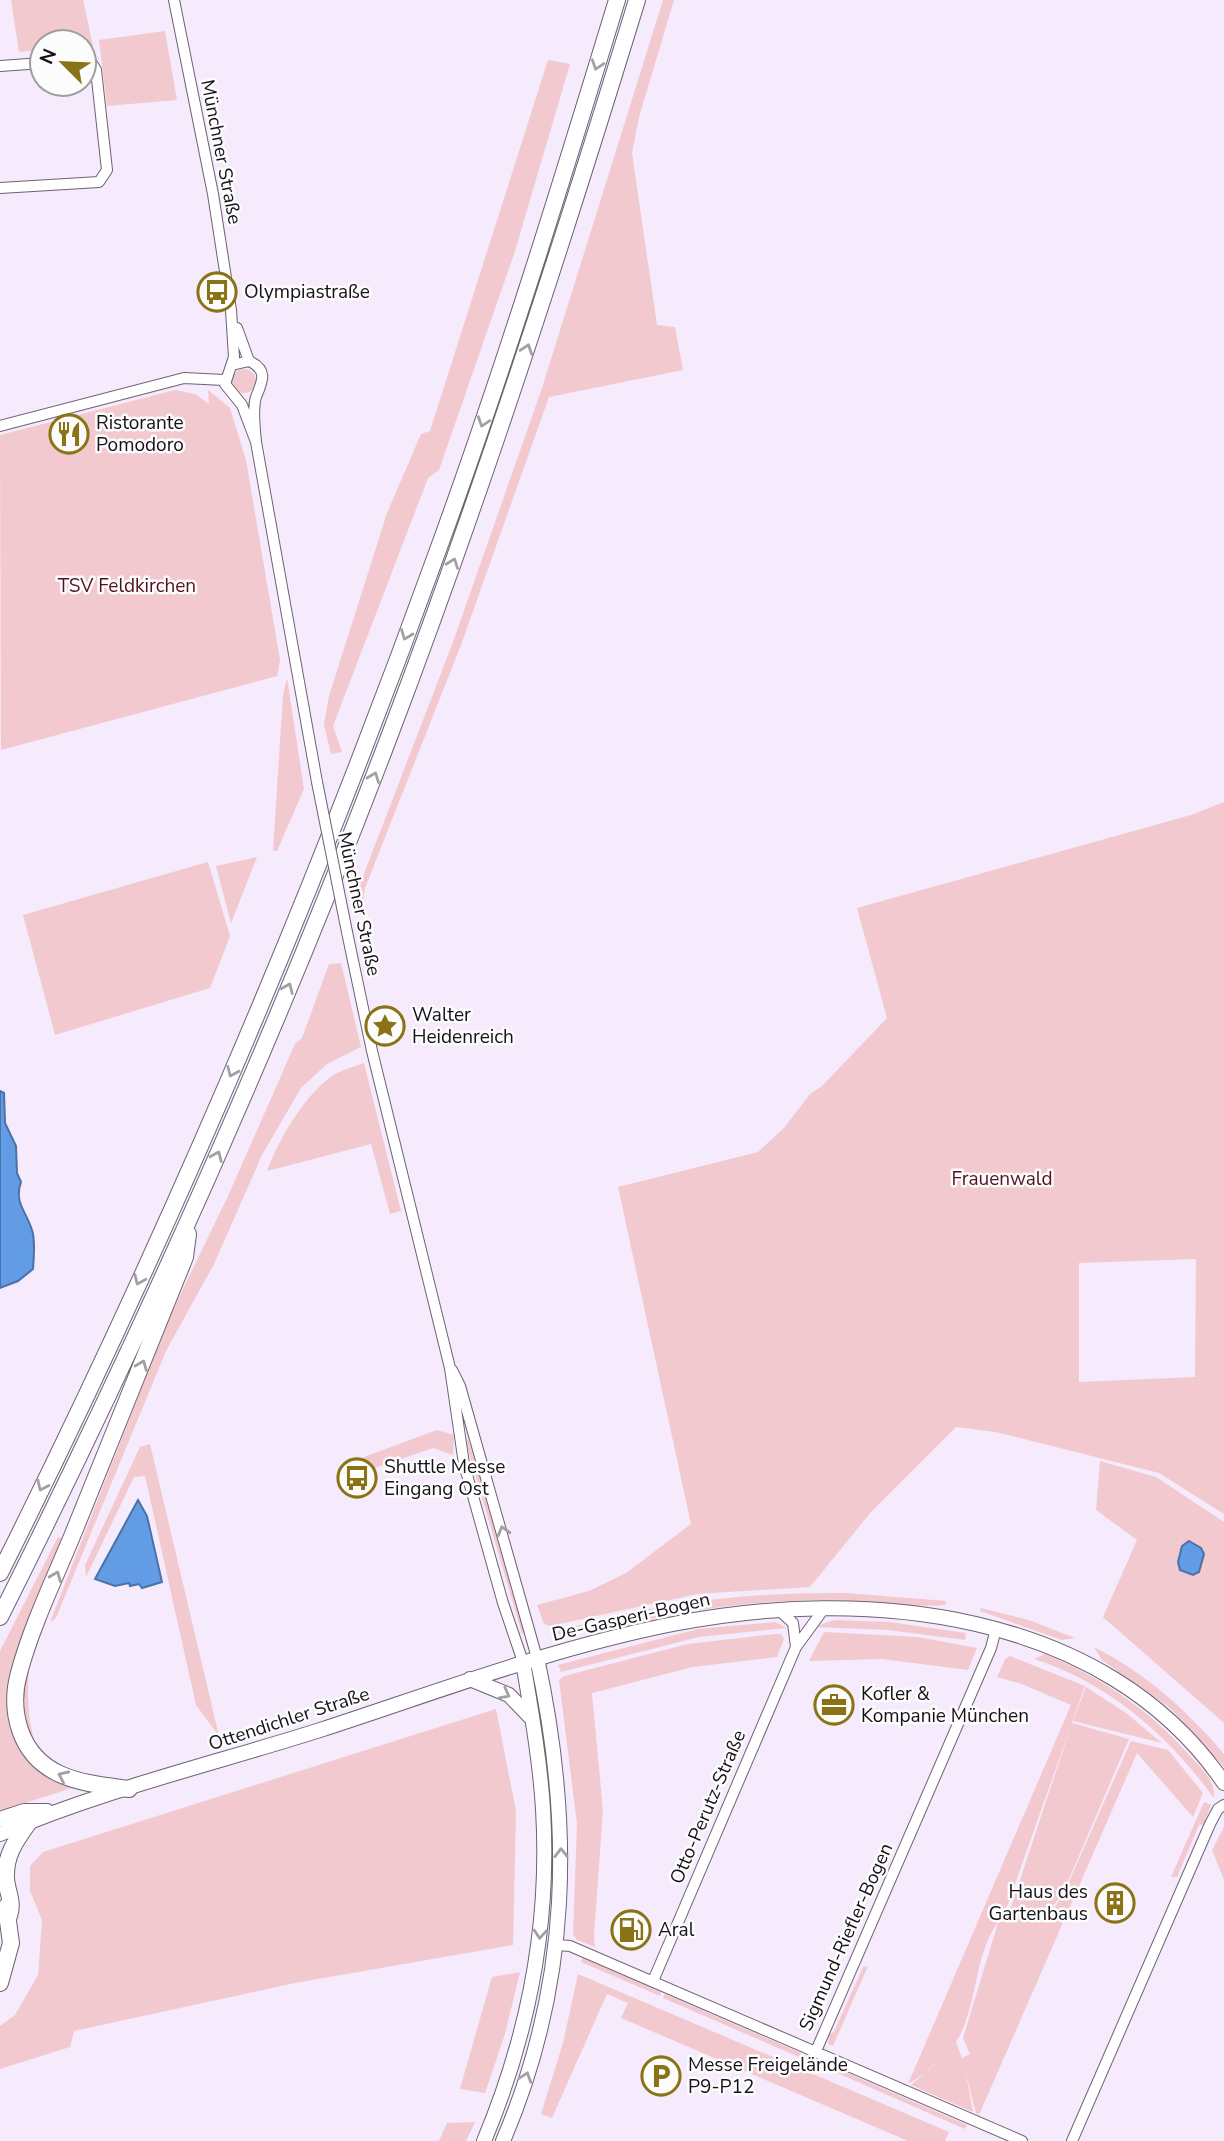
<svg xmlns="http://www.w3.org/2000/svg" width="1224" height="2141" viewBox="0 0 1224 2141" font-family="'Nunito Sans',sans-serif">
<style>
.green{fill:#f2c9cf;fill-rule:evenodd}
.water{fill:#629ce5;stroke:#4b72a8;stroke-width:2}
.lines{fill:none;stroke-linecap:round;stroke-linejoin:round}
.minor-casing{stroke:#6c6273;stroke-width:12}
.major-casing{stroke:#6c6273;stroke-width:16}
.highway-casing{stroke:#6c6273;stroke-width:18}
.minor{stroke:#fff;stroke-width:10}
.major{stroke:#fff;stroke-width:14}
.highway{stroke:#fff;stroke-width:16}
.minor-bridge-casing{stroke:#6c6273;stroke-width:12;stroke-linecap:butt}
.minor-bridge{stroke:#fff;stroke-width:10}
.oneway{stroke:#a1a0a3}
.labels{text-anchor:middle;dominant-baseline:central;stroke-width:5;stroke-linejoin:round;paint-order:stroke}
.street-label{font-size:19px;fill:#151118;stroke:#fcfcfc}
.poi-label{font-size:19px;fill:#151118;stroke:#fcfcfc;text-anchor:start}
.park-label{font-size:19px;fill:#501222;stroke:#fcfcfc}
</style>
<rect width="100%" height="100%" fill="#f6eafd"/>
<path class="green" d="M11,0H83L93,46L84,47V42H42V50L19,52Z
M663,0H674L639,117L632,153L657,325L675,327L683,370L549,397L461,645L365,888L362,907L358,909L357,892L453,642L542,388Z
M165,31L177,100L107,106L99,40Z
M548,60L570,64L515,251L439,470L428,478L333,726L342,752L331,754L324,725L329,696L387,513L421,434L430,431Z
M232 381a12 12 0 1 1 24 0a12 12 0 1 1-24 0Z
M175,390L195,394L209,404L208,390L230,408L246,460L280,660L277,676L1,750L0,435Z
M287,678L304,789L277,851H273L283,695Z
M1224,802V1514L1159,1473L996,1432L956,1427L871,1512L810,1587L697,1594L550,1626L544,1624L537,1605L589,1591L626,1573L691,1524L618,1187L758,1152L784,1128L810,1094L822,1086L887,1018L857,908L1191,815ZM1196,1259L1195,1377L1079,1382V1263Z
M257,857L231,923L216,866Z
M208,862L230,936L210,988L55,1035L23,915Z
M341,963L361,1047L327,1064L301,1088L262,1155L214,1264L166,1351L56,1618L50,1622L168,1320L228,1196L295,1044L302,1038L329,964Z
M364,1063L401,1211L390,1214L371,1144L267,1171C278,1140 307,1090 337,1073C345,1069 355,1066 364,1063Z
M437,1430L454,1435L453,1455L433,1448L372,1469L364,1457Z
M468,1438L526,1632L522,1634L466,1443Z
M150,1444L219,1736L196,1705L145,1476L134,1477L86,1577L85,1565L140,1447Z
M1100,1461L1156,1477L1224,1522V1723L1103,1617L1137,1540L1096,1510Z
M58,1537L63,1539C31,1616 0,1751 72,1788L0,1811V1651Z
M846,1593L946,1601L945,1605C903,1608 860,1600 817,1600C756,1601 696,1609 636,1622L628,1619L550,1636C558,1629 574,1627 584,1624C669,1601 758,1592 846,1593Z
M981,1608L1029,1620L1075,1638L1062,1640L980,1611Z
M834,1620L889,1622L966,1633L965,1640L888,1630L814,1627Z
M775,1622L787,1628L699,1637L561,1672L558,1665L698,1629Z
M824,1632L918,1637L977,1648L968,1670L882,1659L809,1661Z
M775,1634H781L784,1639L777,1657L693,1667L592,1693L603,1811L594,1935L595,1947L577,1940L573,1934L577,1824L559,1680L564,1676L688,1644Z
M1094,1647C1145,1673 1187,1710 1224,1754V1767L1170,1708L1102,1660Z
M1045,1654C1101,1677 1151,1711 1191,1757C1202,1769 1216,1781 1214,1798C1169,1736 1109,1683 1034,1659Z
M1010,1656L1085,1686L1004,1915C974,1946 979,2000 959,2037C952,2050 935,2061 926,2073L956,2042L962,2058L970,2054L963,2038L998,1923L1055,1907L1064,1893L1131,1741L1168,1750L1203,1793L1193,1817L1137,1753L979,2115L976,2113L966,2074L973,2112L911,2085L924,2074L908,2084L1071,1705L1022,1684L997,1677L1005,1659Z
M1086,1687L1126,1713L1162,1743L1073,1721Z
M496,1709L516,1811L513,1945L295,1983L74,2031L70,2047L0,2069V2026L15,2015L38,1975L42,1920L30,1891V1866L43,1852Z
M1072,1723L1129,1739L1063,1893L1053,1906L1008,1916Z
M1204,1802L1211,1805L1204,1824L1199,1825L1177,1877H1171Z
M1224,1827V1880L1212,1850Z
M583,1958L661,1992L660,1996L581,1962Z
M868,1966L833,2046L828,2044L829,2034L834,2032L863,1967Z
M520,1972L505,2034L485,2093L460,2089L492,1977Z
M578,1974L949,2132L945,2141H908L621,2018L628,2003L607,1994L552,2118L541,2114L563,2043Z
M665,1994L801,2053L799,2057L663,1998Z
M804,2054L967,2125L965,2129L803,2058Z
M475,2122L466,2141H439L447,2123Z"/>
<path class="water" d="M0,1091L4,1093L5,1123L16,1146L17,1173L21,1182C13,1204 29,1214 33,1234C35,1245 34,1257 33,1269L18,1281L0,1288Z
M138,1500L147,1516L162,1582L142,1588L139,1584L130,1586L129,1583L115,1586L95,1579Z
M1189,1541L1201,1548L1204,1554L1199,1572L1193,1575L1180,1570L1178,1562L1182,1546Z"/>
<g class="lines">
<g class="minor-casing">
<path id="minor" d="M174,0L213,194L231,310L234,357L225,384L242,405L256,442
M0,66L42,63
M0,188L99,182L107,170L96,70L91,62L84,60
M237,328L249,361
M232,365L249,361C269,370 262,382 256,397C252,410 255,429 256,442L317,782
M0,426L184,378L224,380
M347,932L372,1051L450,1368L464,1464L503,1603L523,1662
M452,1370L460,1386L537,1658
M780,1611L793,1623L796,1647
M557,1945L570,1946L1022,2141
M653,1981L796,1647L823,1610
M816,2051L991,1648L996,1629
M1072,2141L1210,1824L1218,1809L1224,1805"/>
</g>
<g class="major-casing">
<path id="major" d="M470,1679L509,1695L532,1719
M0,1819L24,1811H47
M0,1834C103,1790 213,1764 320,1730C437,1692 552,1648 673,1624C865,1586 1105,1609 1224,1783
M484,2141C528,2036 550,1923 543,1809C540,1760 531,1710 523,1662
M503,2141C571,1982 573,1825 537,1658"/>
</g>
<g class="highway-casing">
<path id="highway" d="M0,1573C166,1241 312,899 438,550C504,369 561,184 617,0
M0,1617C144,1330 275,1037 389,737C481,495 561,248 637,0
M129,1789C85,1783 37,1780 20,1730C14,1712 14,1691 19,1673C32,1624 56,1576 75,1529C112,1438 148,1348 185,1257L188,1234
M9,1916C14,1901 7,1893 6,1878C5,1855 16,1840 29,1822
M0,1983L11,1943L6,1907"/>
</g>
<use href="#minor" class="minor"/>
<use href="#major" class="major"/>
<use href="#highway" class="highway"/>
<g class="minor-bridge-casing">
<path id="minor-bridge" d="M317,782L347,932"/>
</g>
<use href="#minor-bridge" class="minor-bridge"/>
</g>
<defs><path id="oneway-chevron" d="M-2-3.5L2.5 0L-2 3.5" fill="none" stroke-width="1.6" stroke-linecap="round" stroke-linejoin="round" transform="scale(1.75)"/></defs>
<g class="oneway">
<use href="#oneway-chevron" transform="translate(597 65) rotate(108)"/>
<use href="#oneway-chevron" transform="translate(527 349) rotate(-72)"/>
<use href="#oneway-chevron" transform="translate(483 422) rotate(109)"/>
<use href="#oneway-chevron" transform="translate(453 563) rotate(-70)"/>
<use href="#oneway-chevron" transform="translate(406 635) rotate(111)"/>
<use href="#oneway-chevron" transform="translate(374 777) rotate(-69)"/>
<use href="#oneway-chevron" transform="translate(288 988) rotate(-67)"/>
<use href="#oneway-chevron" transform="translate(232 1072) rotate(114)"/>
<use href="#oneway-chevron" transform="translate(217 1156) rotate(-67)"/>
<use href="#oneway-chevron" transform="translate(139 1280) rotate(114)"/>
<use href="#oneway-chevron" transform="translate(142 1365) rotate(-68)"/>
<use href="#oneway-chevron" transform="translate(42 1486) rotate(115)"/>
<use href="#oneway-chevron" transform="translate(503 1531) rotate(-106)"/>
<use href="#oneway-chevron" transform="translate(56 1576) rotate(-68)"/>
<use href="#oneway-chevron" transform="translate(505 1694) rotate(28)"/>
<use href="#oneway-chevron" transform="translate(63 1776) rotate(-155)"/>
<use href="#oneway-chevron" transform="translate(561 1853) rotate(-91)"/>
<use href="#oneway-chevron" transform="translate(540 1934) rotate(94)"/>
<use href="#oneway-chevron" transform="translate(526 2077) rotate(-72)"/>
</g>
<defs>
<g id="bus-ring" transform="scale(2.0125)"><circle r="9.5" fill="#fcfcfc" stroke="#897315" stroke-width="1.5"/><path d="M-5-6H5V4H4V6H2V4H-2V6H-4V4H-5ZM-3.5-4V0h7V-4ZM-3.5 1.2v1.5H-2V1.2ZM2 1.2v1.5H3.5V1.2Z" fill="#897315"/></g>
<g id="restaurant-ring" transform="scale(2.0125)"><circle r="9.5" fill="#fcfcfc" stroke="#897315" stroke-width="1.5"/><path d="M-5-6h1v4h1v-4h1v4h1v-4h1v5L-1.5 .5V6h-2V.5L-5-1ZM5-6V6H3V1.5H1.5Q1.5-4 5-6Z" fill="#897315"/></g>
<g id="sight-ring" transform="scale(2.0125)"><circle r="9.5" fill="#fcfcfc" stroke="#897315" stroke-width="1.5"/><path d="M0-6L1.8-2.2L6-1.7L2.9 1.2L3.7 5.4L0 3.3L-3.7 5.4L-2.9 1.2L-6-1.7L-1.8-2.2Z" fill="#897315"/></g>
<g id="office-ring" transform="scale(2.0125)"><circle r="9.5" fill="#fcfcfc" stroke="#897315" stroke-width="1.5"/><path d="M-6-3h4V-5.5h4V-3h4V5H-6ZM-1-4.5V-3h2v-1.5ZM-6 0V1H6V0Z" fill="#897315"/></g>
<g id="building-ring" transform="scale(2.0125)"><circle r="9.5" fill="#fcfcfc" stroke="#897315" stroke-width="1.5"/><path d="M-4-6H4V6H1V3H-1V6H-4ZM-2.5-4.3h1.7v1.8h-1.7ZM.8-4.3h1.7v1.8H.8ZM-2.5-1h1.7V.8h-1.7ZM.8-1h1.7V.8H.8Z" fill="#897315"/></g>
<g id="fuel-ring" transform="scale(2.0125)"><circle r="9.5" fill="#fcfcfc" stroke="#897315" stroke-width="1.5"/><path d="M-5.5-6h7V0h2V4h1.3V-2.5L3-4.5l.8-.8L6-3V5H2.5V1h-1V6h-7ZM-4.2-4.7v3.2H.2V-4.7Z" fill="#897315"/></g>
<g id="parking-ring" transform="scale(2.0125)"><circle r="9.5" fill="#fcfcfc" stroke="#897315" stroke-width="1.5"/><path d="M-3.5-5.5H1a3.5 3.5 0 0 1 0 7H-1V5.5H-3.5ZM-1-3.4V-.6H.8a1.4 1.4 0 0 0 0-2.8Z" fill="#897315"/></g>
</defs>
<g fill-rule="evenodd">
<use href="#bus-ring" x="217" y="292"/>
<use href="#restaurant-ring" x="69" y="434"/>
<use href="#sight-ring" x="385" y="1026"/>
<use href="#bus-ring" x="357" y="1478"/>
<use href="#office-ring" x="834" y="1705"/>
<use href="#building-ring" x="1115" y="1903"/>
<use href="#fuel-ring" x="631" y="1930"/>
<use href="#parking-ring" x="661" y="2076"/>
</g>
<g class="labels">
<g class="street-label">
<text transform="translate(221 152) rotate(79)">Münchner Straße</text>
<text transform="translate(359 904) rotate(78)">Münchner Straße</text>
<text transform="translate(631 1617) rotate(-13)">De-Gasperi-Bogen</text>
<text transform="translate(289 1719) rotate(-18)">Ottendichler Straße</text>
<text transform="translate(708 1807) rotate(-67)">Otto-Perutz-Straße</text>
<text transform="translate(846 1937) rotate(-66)">Sigmund-Riefler-Bogen</text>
</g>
<g class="poi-label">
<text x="244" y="292">Olympiastraße</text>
<text x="96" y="423">Ristorante<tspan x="96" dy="22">Pomodoro</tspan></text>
<text x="412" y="1015">Walter<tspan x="412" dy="22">Heidenreich</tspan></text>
<text x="384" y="1467">Shuttle Messe<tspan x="384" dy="22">Eingang Ost</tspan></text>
<text x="861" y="1694">Kofler &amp;<tspan x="861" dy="22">Kompanie München</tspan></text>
<text x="1088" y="1892" text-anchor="end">Haus des<tspan x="1088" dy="22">Gartenbaus</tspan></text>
<text x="658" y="1930">Aral</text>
<text x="688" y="2065">Messe Freigelände<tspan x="688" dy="22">P9-P12</tspan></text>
</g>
<g class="park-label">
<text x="127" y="586">TSV Feldkirchen</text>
<text x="1002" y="1179">Frauenwald</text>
</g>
</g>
<g transform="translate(63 63) rotate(294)"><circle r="33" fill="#fcfcfc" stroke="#a09ea1" stroke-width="2"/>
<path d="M0-5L12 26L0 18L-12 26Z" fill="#897315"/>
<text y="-10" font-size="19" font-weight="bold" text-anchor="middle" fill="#151118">N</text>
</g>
</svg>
